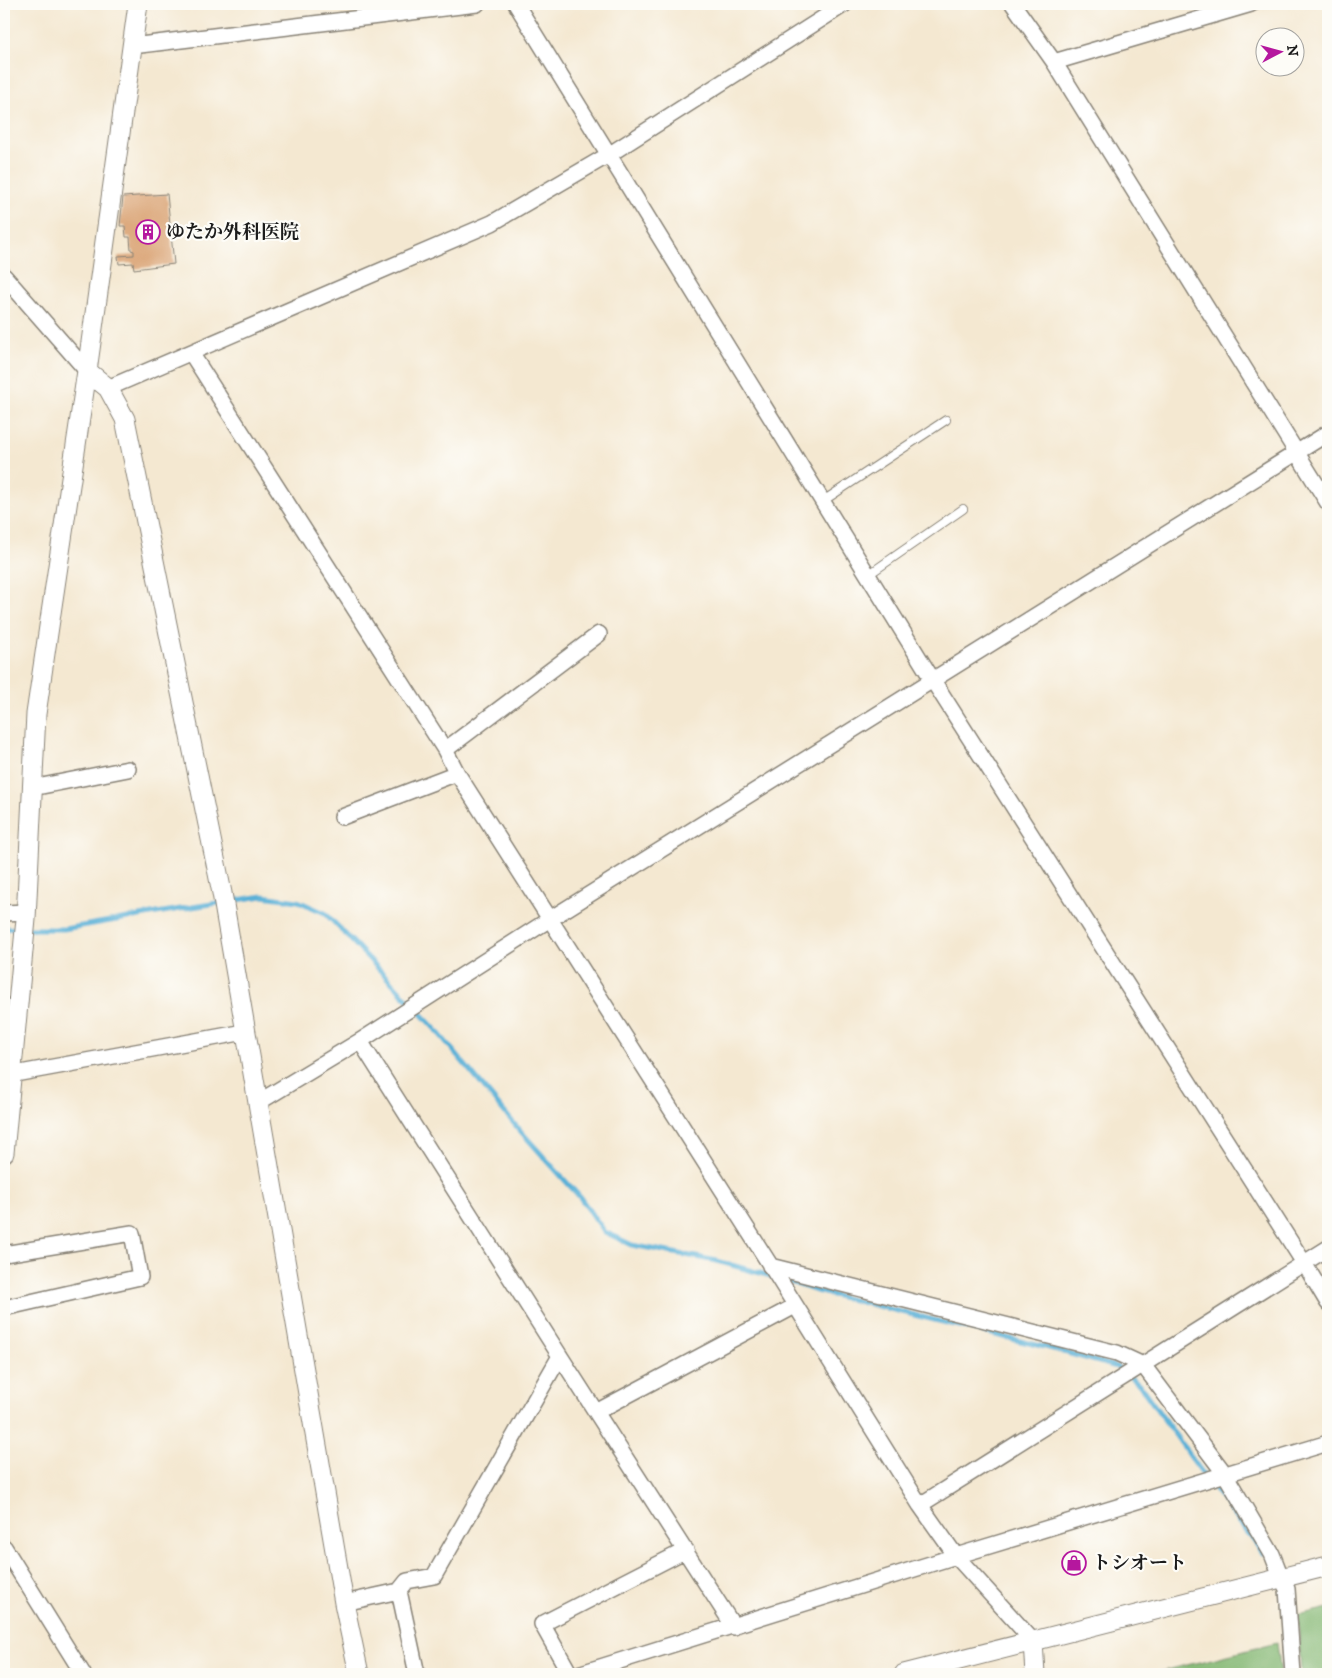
<svg xmlns="http://www.w3.org/2000/svg" width="1332" height="1678" viewBox="0 0 1332 1678" font-family="'IM FELL DW Pica','Noto Serif JP',serif">
<style>
.forest{fill:#84b873;stroke:#506a48}
.lines{fill:none;stroke-linecap:round;stroke-linejoin:round}
.stream{stroke:#5bb1d7;stroke-width:5}
.building{fill:#ddaa7f}
.service-casing{stroke:#888276;stroke-width:10}
.minor-casing{stroke:#888276;stroke-width:18}
.tertiary-casing{stroke:#888276;stroke-width:21}
.service{stroke:#fff;stroke-width:8}
.minor{stroke:#fff;stroke-width:15}
.tertiary{stroke:#fff;stroke-width:19}
.labels{text-anchor:middle;dominant-baseline:central;stroke-width:4.5;stroke-linejoin:round;paint-order:stroke}
.poi-label{font-size:19px;font-weight:bold;fill:#1c1c1c;stroke:#fdfcf7;text-anchor:start}
</style>
<rect width="100%" height="100%" fill="#fdfcf7"/>
<filter id="ink" filterUnits="userSpaceOnUse"><feTurbulence type="fractalNoise" baseFrequency=".02" numOctaves="2"/><feDisplacementMap in="SourceGraphic" scale="10" xChannelSelector="R" yChannelSelector="G"/><feConvolveMatrix kernelMatrix="1 2 1 2 8 2 1 2 1" color-interpolation-filters="sRGB"/></filter>
<filter id="wash" filterUnits="userSpaceOnUse"><feTurbulence type="fractalNoise" baseFrequency=".0096" numOctaves="4" result="noise"/><feDisplacementMap in="SourceGraphic" scale="20" xChannelSelector="R" yChannelSelector="G"/><feGaussianBlur stdDeviation="1.12" result="paint"/><feColorMatrix in="noise" values="0 0 0 0 0 0 0 0 0 0 0 0 0 0 0 0 0 1.4 0 .05"/><feComposite in="paint" operator="in"/></filter>
<g filter="url(#wash)">
<rect width="100%" height="100%" fill="#f4e8d1"/>
<path class="forest" d="M1328,1608V1674H1301L1298,1615Z
M1277,1643L1281,1674H1150Z"/>
<g class="lines">
<path class="stream" d="M4,928L21,929
M29,929H64L192,907L263,896L298,901L325,913L397,988L436,1030L516,1126L579,1196L605,1232L632,1245L717,1261L774,1277
M784,1280L816,1291L1053,1349L1117,1367L1139,1384L1198,1467L1263,1553"/>
</g>
<g id="blocks">
<path class="building" d="M167,194L174,264L134,269L133,263L119,264L118,256L134,255V251L131,250L130,237H126L125,226H120L123,197Z"/>
</g>
</g>
<g filter="url(#ink)">
<use href="#blocks" fill-opacity="0" stroke="#888276" stroke-width="1"/>
<g class="lines">
<g class="service-casing">
<path id="service" d="M823,501L946,420
M868,575L963,509"/>
</g>
<g class="minor-casing">
<path id="minor" d="M516,4L932,679L1304,1263L1328,1303
M1013,4L1054,62L1328,503
M132,46L477,4
M1054,62L1251,4
M4,276L87,371
M191,353L445,750L457,773L774,1271L920,1505L956,1556L1033,1641
M108,388L492,223L610,154L845,4
M445,750L599,634
M32,788L128,769
M342,817L457,773
M4,913L26,912
M360,1041L560,1356L734,1627
M4,1076L245,1032
M259,1102L360,1041L550,919L1328,433
M4,1254L132,1233L140,1277L4,1308
M770,1266L1117,1353L1143,1365L1225,1474L1272,1554L1281,1577L1287,1589L1293,1674
M596,1412L795,1306
M920,1505L1328,1248
M4,1547L83,1674
M399,1591L417,1674
M344,1603L399,1591L407,1581L434,1576L560,1356
M570,1674L542,1624L686,1550
M578,1674L956,1556L1328,1443"/>
</g>
<g class="tertiary-casing">
<path id="tertiary" d="M87,371L108,388L125,419L222,893L344,1603L359,1674
M4,1153L26,919L36,714L87,371L138,4
M1033,1641L1035,1674
M904,1674L1328,1566"/>
</g>
<use href="#service" class="service"/>
<use href="#minor" class="minor"/>
<use href="#tertiary" class="tertiary"/>
</g>
</g>
<defs>
<g id="building-ring" transform="scale(1.25)"><circle r="9.5" fill="#fdfcf7" stroke="#b5179e" stroke-width="1.5"/><path d="M-4-6H4V6H1V3H-1V6H-4ZM-2.5-4.3h1.7v1.8h-1.7ZM.8-4.3h1.7v1.8H.8ZM-2.5-1h1.7V.8h-1.7ZM.8-1h1.7V.8H.8Z" fill="#b5179e"/></g>
<g id="shop-ring" transform="scale(1.25)"><circle r="9.5" fill="#fdfcf7" stroke="#b5179e" stroke-width="1.5"/><path d="M-5-2.5h2.3a2.7 3.5 0 0 1 5.4 0H5L5.5 6h-11ZM-1.5-2.5h3a1.5 2.3 0 0 0-3 0Z" fill="#b5179e"/></g>
</defs>
<g fill-rule="evenodd">
<use href="#building-ring" x="148" y="232"/>
<use href="#shop-ring" x="1074" y="1563"/>
</g>
<g class="labels">
<g class="poi-label">
<text x="166" y="232">ゆたか外科医院</text>
<text x="1092" y="1563">トシオート</text>
</g>
</g>
<rect width="1332" height="1678" fill="none" stroke="#fdfcf7" stroke-width="20"/>
<g transform="translate(1280 52) rotate(84)"><circle r="24" fill="#fdfcf7" stroke="#a3a29f"/>
<path d="M0-4L9 19L0 12L-9 19Z" fill="#b5179e"/>
<text y="-8" font-size="14" font-weight="bold" text-anchor="middle" fill="#1c1c1c">N</text>
</g>
</svg>
